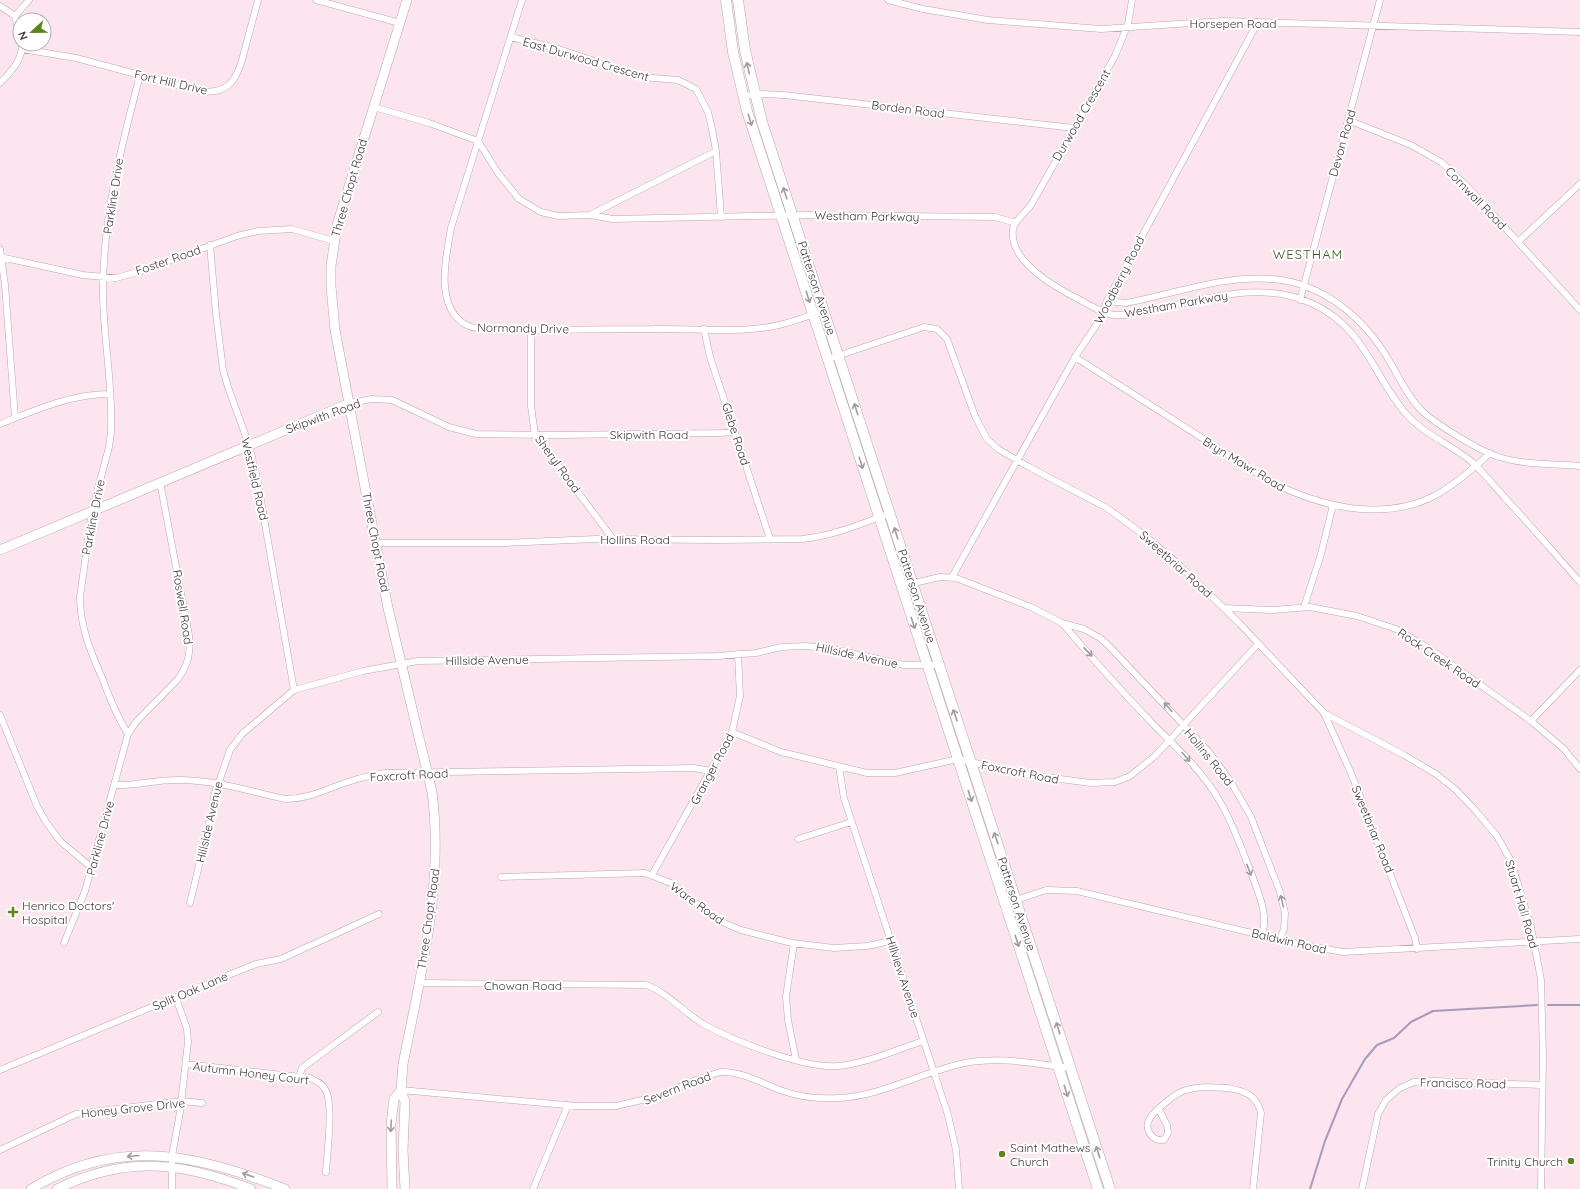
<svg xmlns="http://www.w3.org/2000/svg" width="1580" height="1189" viewBox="0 0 1580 1189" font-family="Quicksand,sans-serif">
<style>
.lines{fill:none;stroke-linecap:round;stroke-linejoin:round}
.stream{stroke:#a49bbf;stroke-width:2}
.street-casing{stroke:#bca5af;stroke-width:7}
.secondary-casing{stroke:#bca5af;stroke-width:10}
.primary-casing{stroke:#bca5af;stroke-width:11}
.street{stroke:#fff;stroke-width:6}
.secondary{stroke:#fff;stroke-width:9}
.primary{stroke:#fff;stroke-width:10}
.oneway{stroke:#a09b9d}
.poi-dot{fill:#588717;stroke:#fff;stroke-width:1.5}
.labels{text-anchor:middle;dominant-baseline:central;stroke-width:4;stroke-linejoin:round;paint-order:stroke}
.street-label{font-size:12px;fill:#40373b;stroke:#fff}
.poi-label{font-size:12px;fill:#40373b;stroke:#fff;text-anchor:start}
.neighbourhood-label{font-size:13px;letter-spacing:1px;fill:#3f5d1a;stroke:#fff}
</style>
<rect width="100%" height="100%" fill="#fce5ef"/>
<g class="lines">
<path class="stream" d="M1548,1005H1580
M1310,1189L1325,1141L1342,1099L1365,1059L1377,1045L1394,1038L1411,1022L1433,1011L1537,1005"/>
<g class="street-casing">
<path id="street" d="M316,0L400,23
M522,0L451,228C446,257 435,303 463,323C468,326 472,328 477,328C503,332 530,330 556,330C589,329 621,329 654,329C691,328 731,333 769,327C788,324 807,317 824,310
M888,0L923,9L988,20L1101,29L1223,21L1580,32
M1132,0L1128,24L1115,56L1031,205C1026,212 1014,221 1013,229C1008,263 1060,290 1084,302C1093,307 1105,315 1116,315C1131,316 1146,311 1161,308C1210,298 1262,281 1311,303C1366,328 1372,375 1407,415C1425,435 1452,445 1472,462C1484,473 1495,487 1506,499C1531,526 1555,554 1580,582
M0,6L15,16
M15,16L20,39
M15,16L29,0
M511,37L559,49L641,77L678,80L696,89L708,112L712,129L716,151L721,217
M22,49L76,58L200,91C234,96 239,72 246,45C250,30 254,15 258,0
M0,83C10,73 23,59 22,44
M743,96L763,94L784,95L1074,128
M374,107L429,123L478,141L498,173L519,199L541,212L558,216L590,215L716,151
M1348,120L1411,145L1441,162L1468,187L1580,310
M590,215L613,219L806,215L995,217L1016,223
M1518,242L1580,184
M210,245L216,314L223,370L228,387L249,445L257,478L294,690
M0,249L5,285L15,418
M0,257L83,275L116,278L141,271L237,236L258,231L292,229L334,241
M1300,300L1380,0
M1107,301L1126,303C1174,294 1223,275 1272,279C1324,283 1365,319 1390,362C1400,379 1408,397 1421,410C1434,423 1481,452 1499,457C1524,465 1554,464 1580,466
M704,329L710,357L770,539
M531,330V406L535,435L613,539
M1075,357L1271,482C1321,507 1382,522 1434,496C1455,485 1473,469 1490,453
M828,359L924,327L937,329L947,339L975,416L987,439L998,449L1029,467L1107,508L1144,535L1176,562L1240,624L1324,713L1351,773L1415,938L1417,949
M350,403L372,399L392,400L449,427L476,434L557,435L719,433L735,432
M0,424C35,410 71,394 110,394
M376,543H505L596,539L714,540L802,539C833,536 861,524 890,513
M952,577L1075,357L1099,321L1107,301L1258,22
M901,586L940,577L956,578L1031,607L1062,623L1084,629L1100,638L1108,645L1209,752L1231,782L1251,817L1280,892L1285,913L1284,929L1280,939
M1304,607L1321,554L1333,505
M1223,608L1273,610L1310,607L1357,616L1396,629L1430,649L1531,721L1564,749L1580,769
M1062,623C1092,658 1122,692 1154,725C1177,748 1202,771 1219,800C1233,823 1242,850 1252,875C1258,892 1269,916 1262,934
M1324,713L1404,755L1436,774L1456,790L1475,810L1497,836L1511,861L1531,927L1541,980L1543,1055L1541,1189
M0,715L37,806L46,822L60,841L92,868
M1531,721L1580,670
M732,732L781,752L867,773H895L958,759L1029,775L1091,783L1115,782L1130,776L1155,756L1258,644
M128,734L136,722L178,679C188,665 191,653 189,635L160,482
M839,767L844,798L948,1115L956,1150L959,1189
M114,785C135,786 155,780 175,780C213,779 248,791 285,799C310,799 328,788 351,781C362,777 374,775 385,773L694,768L711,771
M798,839L851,822
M652,875L732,732L740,696L738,654
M501,877L645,873L671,883L715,919L741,930L792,943L834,948L867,946L891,941
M1013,901L1046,890L1077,891L1298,944L1343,952L1580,939
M190,903L212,811L214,796L230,750L242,734L294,690L363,671L418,661L717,656L756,653L781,647L806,646L833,649L904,665H939
M64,943L85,891L128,734C117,717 110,699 103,680C91,653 80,627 80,597L92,511L109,447L111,432C113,387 104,342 103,296C102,221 121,147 140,75
M794,943L786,997L788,1020L796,1060
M419,983L646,985C664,990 685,1013 703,1024C734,1041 804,1069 839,1066C867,1063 896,1050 923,1041
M186,1064L310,1078C316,1081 322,1083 325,1089C334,1103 327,1154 326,1172
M0,1070L231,974L256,964L281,959L379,914
M299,1077L302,1068L378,1012
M401,1090L577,1106H616L659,1096L696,1080L720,1072C742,1071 763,1084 783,1091C802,1098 821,1099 840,1098C882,1096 924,1071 965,1063C1000,1056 1036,1064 1071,1068
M1159,1110L1167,1125L1168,1133L1164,1140C1152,1142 1143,1128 1150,1118C1154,1111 1175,1094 1183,1091C1197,1086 1212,1087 1227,1088C1243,1090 1257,1095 1261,1113L1253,1189
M0,1150L76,1114L181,1101L202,1103
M172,1189V1156L180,1112L188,1042L187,1029L176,998
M533,1189L568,1105
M1362,1189L1378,1114L1386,1100L1400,1088L1414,1082L1434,1081L1542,1085"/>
</g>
<g class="secondary-casing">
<path id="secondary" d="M0,550L350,403
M31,1189C118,1136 195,1154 285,1189
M57,1189C126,1155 182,1162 251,1189
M392,1189L391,1124L394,1099L401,1090
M405,1189L403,1150L405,1102L401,1090L403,1064C421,973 444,885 432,792L388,608L335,330L331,286V266L337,225L407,0"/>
</g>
<g class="primary-casing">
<path id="primary" d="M726,0L733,52L747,111L1098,1189
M738,0L745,50L762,122L1110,1189"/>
</g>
<use href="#street" class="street"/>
<use href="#secondary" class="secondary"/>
<use href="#primary" class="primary"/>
</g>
<defs><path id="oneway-shaft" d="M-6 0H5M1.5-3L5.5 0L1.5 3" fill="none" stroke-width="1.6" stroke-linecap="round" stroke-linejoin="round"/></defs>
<g class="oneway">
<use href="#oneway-shaft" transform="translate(748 68) rotate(-102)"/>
<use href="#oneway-shaft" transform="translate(750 120) rotate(73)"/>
<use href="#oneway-shaft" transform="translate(785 193) rotate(-108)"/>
<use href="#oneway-shaft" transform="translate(808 297) rotate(72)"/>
<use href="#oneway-shaft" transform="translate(856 409) rotate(-108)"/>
<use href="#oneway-shaft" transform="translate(861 463) rotate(72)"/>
<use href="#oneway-shaft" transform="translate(896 533) rotate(-108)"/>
<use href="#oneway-shaft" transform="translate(913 623) rotate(72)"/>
<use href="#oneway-shaft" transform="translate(1088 652) rotate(47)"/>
<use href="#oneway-shaft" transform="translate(1168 707) rotate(-132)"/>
<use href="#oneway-shaft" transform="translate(955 715) rotate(-109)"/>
<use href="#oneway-shaft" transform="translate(1186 757) rotate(49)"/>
<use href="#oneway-shaft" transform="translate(970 796) rotate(72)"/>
<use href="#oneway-shaft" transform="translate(996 838) rotate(-109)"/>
<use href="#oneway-shaft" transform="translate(1249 870) rotate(69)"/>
<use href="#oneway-shaft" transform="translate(1282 901) rotate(-103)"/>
<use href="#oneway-shaft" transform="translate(1017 941) rotate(72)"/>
<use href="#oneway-shaft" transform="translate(1058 1028) rotate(-108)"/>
<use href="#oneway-shaft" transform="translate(1066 1091) rotate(72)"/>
<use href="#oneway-shaft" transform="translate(391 1126) rotate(93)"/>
<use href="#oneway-shaft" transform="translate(1098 1152) rotate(-108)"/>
<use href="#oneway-shaft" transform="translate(133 1156) rotate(175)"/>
<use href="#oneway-shaft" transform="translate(248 1175) rotate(-161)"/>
</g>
<g class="poi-dot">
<path d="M11 906h4v4h4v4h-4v4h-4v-4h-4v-4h4z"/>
<circle cx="1002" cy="1154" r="4"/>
<circle cx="1571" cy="1161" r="4"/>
</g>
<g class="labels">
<g class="street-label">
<text x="1233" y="23">Horsepen Road</text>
<text transform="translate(586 59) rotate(16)">East Durwood Crescent</text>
<text transform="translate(171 82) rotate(13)">Fort Hill Drive</text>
<text transform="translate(908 109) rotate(7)">Borden Road</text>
<text transform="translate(1081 115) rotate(-60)">Durwood Crescent</text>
<text transform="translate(1342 143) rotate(-74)">Devon Road</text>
<text transform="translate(349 188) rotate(-74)">Three Chopt Road</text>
<text transform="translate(113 196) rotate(-81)">Parkline Drive</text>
<text transform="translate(1476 198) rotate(46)">Cornwall Road</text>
<text transform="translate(867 216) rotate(1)">Westham Parkway</text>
<text transform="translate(168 260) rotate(-19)">Foster Road</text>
<text transform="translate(1119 280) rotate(-63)">Woodberry Road</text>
<text transform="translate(817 288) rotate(72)">Patterson Avenue</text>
<text transform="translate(1176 304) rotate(-10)">Westham Parkway</text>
<text transform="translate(523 328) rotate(1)">Normandy Drive</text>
<text transform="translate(323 416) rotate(-20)">Skipwith Road</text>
<text x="649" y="434">Skipwith Road</text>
<text transform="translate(736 434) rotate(72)">Glebe Road</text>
<text transform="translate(558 464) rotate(54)">Sheryl Road</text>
<text transform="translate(1244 464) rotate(31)">Bryn Mawr Road</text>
<text transform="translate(255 479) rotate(77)">Westfield Road</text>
<text transform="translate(93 517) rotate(-79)">Parkline Drive</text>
<text x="635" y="539">Hollins Road</text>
<text transform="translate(376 542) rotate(79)">Three Chopt Road</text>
<text transform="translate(1176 564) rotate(42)">Sweetbriar Road</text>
<text transform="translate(917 596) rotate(72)">Patterson Avenue</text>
<text transform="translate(183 607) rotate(81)">Roswell Road</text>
<text transform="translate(857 655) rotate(12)">Hillside Avenue</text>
<text transform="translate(1439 658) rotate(34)">Rock Creek Road</text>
<text transform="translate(487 660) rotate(-1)">Hillside Avenue</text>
<text transform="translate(1209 757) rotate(51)">Hollins Road</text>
<text transform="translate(712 769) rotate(-62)">Granger Road</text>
<text transform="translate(1020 772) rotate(11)">Foxcroft Road</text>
<text transform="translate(409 775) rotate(-3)">Foxcroft Road</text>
<text transform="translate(209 822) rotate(-77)">Hillside Avenue</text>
<text transform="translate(1373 829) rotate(68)">Sweetbriar Road</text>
<text transform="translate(100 838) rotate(-75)">Parkline Drive</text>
<text transform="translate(697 903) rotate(36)">Ware Road</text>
<text transform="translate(1017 904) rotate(72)">Patterson Avenue</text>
<text transform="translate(1522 904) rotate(74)">Stuart Hall Road</text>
<text transform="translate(428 919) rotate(-82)">Three Chopt Road</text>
<text transform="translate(1289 941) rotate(13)">Baldwin Road</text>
<text transform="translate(903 977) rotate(72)">Hillview Avenue</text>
<text x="523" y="985">Chowan Road</text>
<text transform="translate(190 991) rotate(-23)">Split Oak Lane</text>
<text transform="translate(251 1073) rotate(7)">Autumn Honey Court</text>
<text transform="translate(1463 1083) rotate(1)">Francisco Road</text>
<text transform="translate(677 1088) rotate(-21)">Severn Road</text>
<text transform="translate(133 1108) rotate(-6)">Honey Grove Drive</text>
</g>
<g class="poi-label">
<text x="22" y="905">Henrico Doctors'<tspan x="22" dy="14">Hospital</tspan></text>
<text x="1010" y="1147">Saint Mathews<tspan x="1010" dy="14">Church</tspan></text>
<text x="1563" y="1161" text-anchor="end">Trinity Church</text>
</g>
<g class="neighbourhood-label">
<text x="1308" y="254">WESTHAM</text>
</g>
</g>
<g transform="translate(32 32) rotate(248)"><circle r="19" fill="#ffffff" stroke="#b3afb1"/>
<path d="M0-3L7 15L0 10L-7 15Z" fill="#588717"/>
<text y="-6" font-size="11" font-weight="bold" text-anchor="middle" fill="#40373b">N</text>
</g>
</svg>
